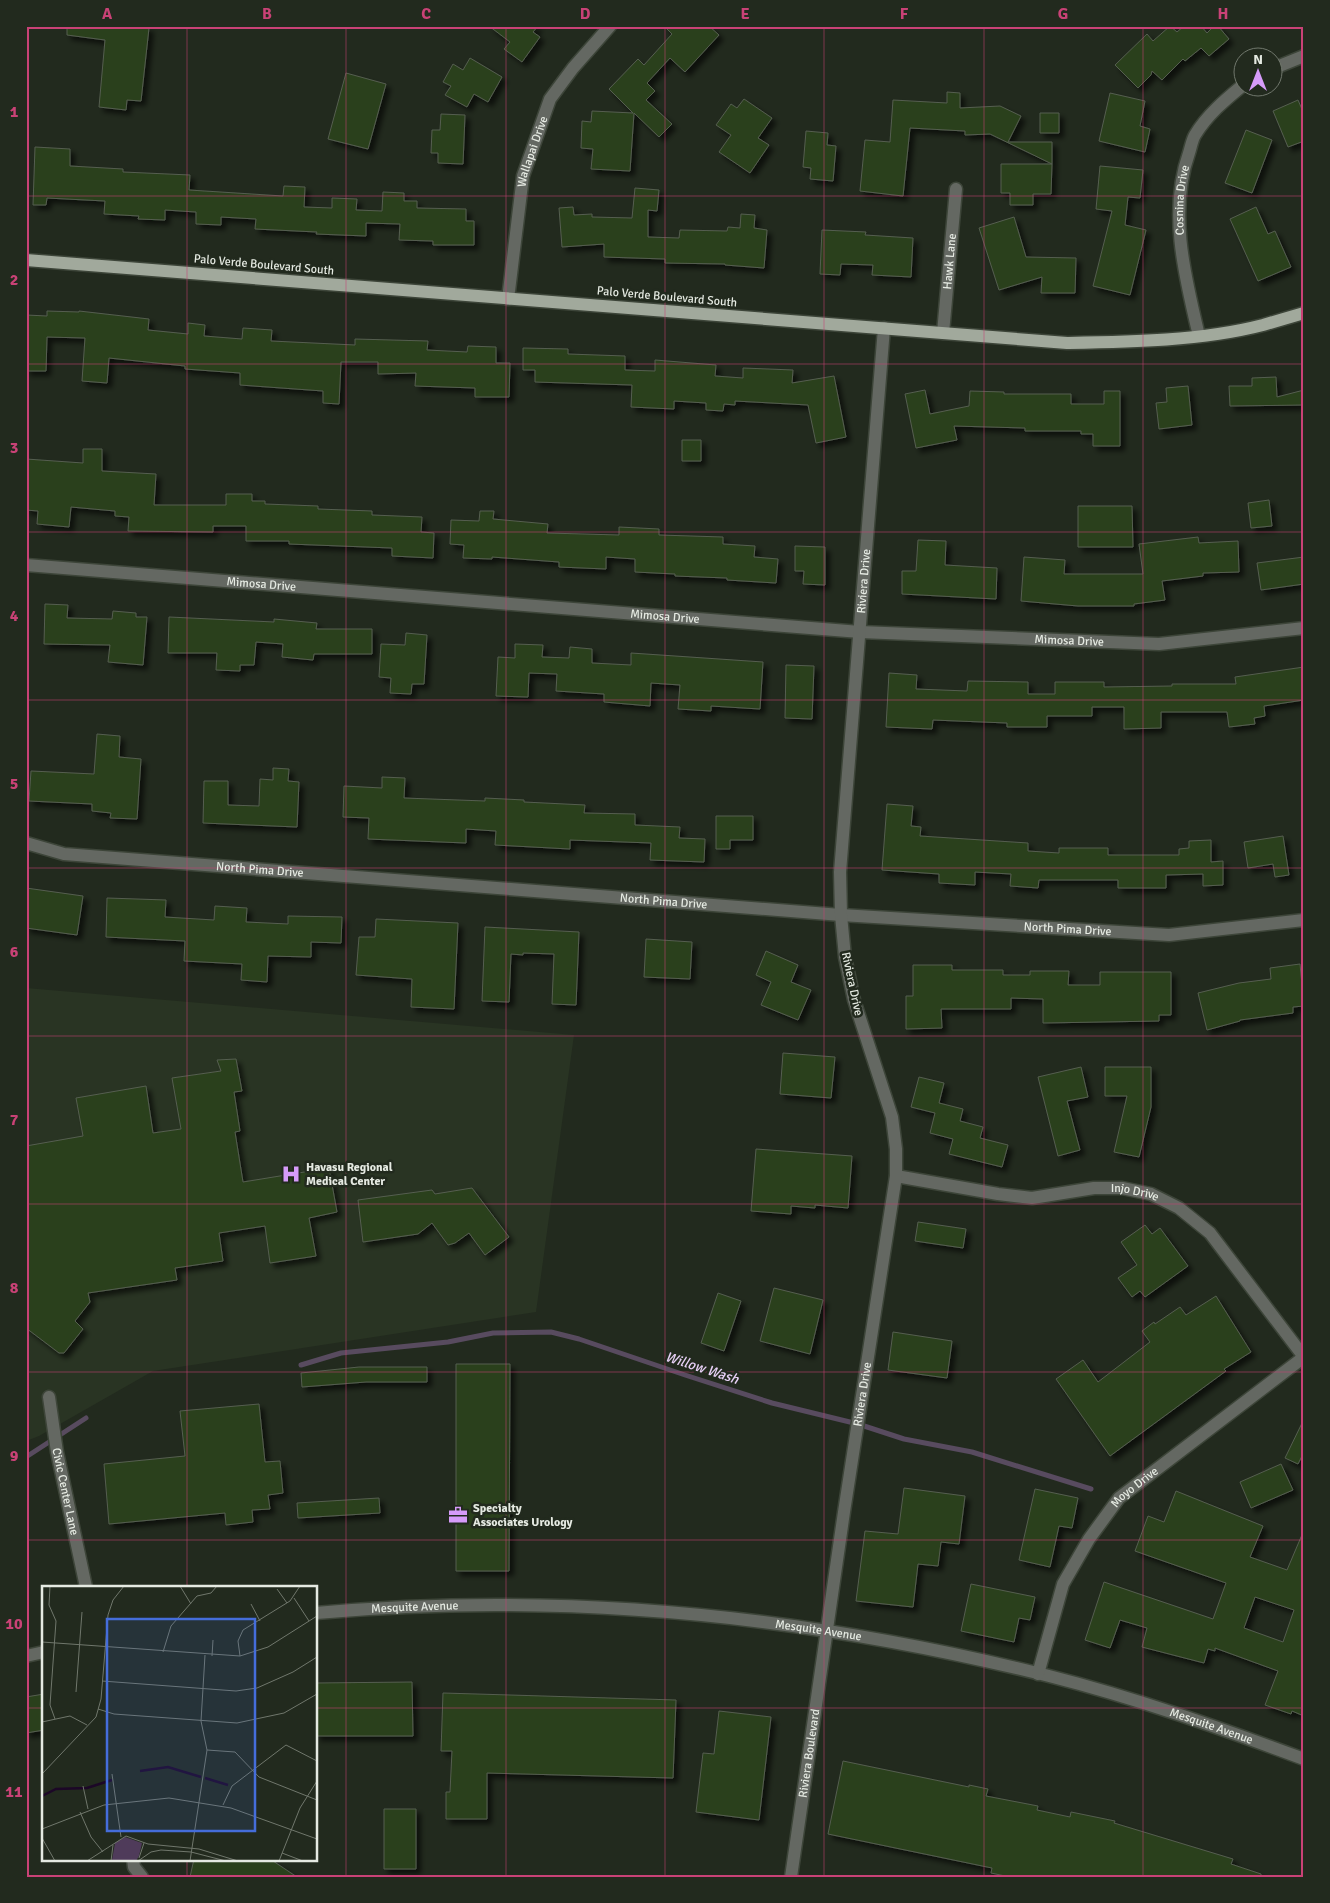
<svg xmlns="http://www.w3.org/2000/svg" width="1330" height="1903" viewBox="0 0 1330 1903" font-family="Signika,sans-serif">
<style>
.built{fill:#293423}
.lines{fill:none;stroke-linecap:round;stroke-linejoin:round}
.stream{stroke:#584b5f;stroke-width:5}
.building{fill:#2a401b;stroke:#555e50;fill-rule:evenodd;filter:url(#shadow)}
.minor-casing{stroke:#3d4539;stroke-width:15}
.major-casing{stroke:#3d4539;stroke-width:15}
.minor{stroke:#646862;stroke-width:12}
.major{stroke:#a1a99c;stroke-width:12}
.grid{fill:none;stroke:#c94276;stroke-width:1;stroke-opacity:0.55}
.labels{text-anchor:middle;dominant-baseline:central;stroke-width:5;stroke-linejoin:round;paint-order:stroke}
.street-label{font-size:12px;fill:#e5eae2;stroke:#222a1e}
.poi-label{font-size:12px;font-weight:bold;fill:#e5eae2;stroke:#222a1e;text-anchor:start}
.water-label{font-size:14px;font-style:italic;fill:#e8d1f7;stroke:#222a1e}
.inset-river{fill:none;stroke:#1c0727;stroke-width:2.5}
.inset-road{fill:none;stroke:#70776c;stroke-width:1}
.view{fill:#456dda;fill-opacity:0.15;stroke:#456dda;stroke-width:2.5}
.inset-edge{fill:none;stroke:#e5eae2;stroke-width:2.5}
.neatline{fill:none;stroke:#c94276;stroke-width:2}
.grid-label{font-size:16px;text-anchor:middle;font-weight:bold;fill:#c94276}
</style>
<defs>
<filter id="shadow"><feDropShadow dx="4.5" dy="4.5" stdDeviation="2.5" flood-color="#0009"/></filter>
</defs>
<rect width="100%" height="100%" fill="#222a1e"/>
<path class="built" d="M26,988L574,1035L536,1312L153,1371L39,1436L26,1441Z"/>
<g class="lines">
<path class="stream" d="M301,1365L341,1353L448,1342L493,1333L551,1332L579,1339L685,1375L772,1403L858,1424L904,1439L972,1452L1091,1489
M26,1457L86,1418"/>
</g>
<path class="building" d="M67,26H138L149,28L141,101L127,100L126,110L99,107L105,40L67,35Z
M489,26H538L533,32L540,37L522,62L504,49L510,42Z
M664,26H709L719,35L685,72L670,58L647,83L655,91L646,100L672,124L659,137L634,113L630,171L591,169L593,149L581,148L582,121L591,122L592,111L633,113L609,89L638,59L644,65L672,34Z
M1170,26L1177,32L1184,26H1201L1207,33L1214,26H1218L1229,39L1209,56L1201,48L1185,61L1183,59L1162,80L1152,71L1151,75L1138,88L1115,65L1147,34L1153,41Z
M470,58L502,77L488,102L474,94L467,107L445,95L451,86L443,82L453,64L463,70Z
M346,73L386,84L368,149L328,139Z
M947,92L960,93V108L1000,106L1021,116L1008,142H1052V164L990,134L965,135V131L910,128L903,196L860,191L865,140L890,142L893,100L947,103Z
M1110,93L1145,101L1140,126L1150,129L1145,152L1099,141Z
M744,99L772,118L758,138L769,145L750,173L719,152L731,135L716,125L731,104L737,108Z
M1298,100L1304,114V141L1288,147L1273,111Z
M1040,113H1059V133H1040Z
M441,114L465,115L463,164L438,163V153H431L432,130H440Z
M1246,130L1272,140L1252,193L1225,183Z
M806,131L828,133L827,145L836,146L833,181L810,179L811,168L803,167Z
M35,147L70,149V166L123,169V172L190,175L189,190L283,196L284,186L305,187L304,207L332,208V198L357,199L356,210L382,211L383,192L404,193V201H417V208L466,209V221H474V245H433V241L399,240L400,224L366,223V236L316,234L317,232L255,229L256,219L221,217V225L196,224V212L165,210V220L138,219L139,216L104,214L105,201L47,198L46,205H33Z
M1001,164H1052L1051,194H1033V205H1010V193H1001Z
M1100,166L1143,170L1140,198L1128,197L1125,225L1146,230L1130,295L1093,286L1112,211L1096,209Z
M635,188L659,190L657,211L648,210V237L679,238L680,230L727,231L728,227L740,228L741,214L755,215L754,228L767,230L764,268L725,265V264L665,263V259L604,257V244L562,247L559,208L573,207L574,215L592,214V217L632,218Z
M1256,207L1268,234L1275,231L1291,267L1258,281L1230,219Z
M1014,217L1026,257L1076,258L1075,293H1041L1042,277L999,290L979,228Z
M822,230L866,232L865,235L913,238L911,277L872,275L873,265L841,264L840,275L820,274Z
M47,311L79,312V311L149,319L148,330L188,334V323L205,325L204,336L242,339L243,328L272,330L271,341L355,345V339L428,341L427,350L467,352L468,346L496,347V363H510L509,397H475V388L415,386L416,373L378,374V362H341L339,404L323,403V391L240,385V373L185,369V366L109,358L107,383L82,381L85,338L47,337L46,371H26V315L47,316Z
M523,348L568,349V354L625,356V370L655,371V360L716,365L715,376L743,378V368L793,370L792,383L834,376L846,437L816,443L808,405L735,401V405L724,404L723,411L706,410V403L674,401V409L631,407L632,385L535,382V370H523Z
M1276,377L1277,397L1304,390V405L1230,406L1229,386H1252V378Z
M1188,386L1192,425L1159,429L1156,403L1167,402L1166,388Z
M925,390L930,414L969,406L970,391L1004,392V394H1071V404H1104V391H1120V446H1093V434H1081V431H1025V428L954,426L957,440L916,448L905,394Z
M682,440H701V461H682Z
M83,449H102V471L156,474L154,505H226V494H252V501H265V504L318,506V509L372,511V515L422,517L421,532L434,533L433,558L392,556V548L289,544V541H246V526H213V532L128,531L129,517L115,516V511L71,507L69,527L37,524L38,511L26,510V459L83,463Z
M1269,500L1272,526L1251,528L1248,503Z
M1078,506H1132L1133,547H1078Z
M480,511H494L493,519L548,524L547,533L619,535V527L659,529V535L723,537V544L755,546L754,557L778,559L776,583L727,580V578L675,576V574L635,572V559L606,557V569L559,567V562L492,557V559L463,558L464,545L450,544L451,520L479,521Z
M1198,537L1199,543L1238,541L1239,572L1203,573V576L1162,581L1165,600L1134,604V606H1078L1021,601L1024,557L1065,560L1064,574H1143L1139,544Z
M918,540L946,541L945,565L997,568L996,599L902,594V571H916Z
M795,546L825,547V585L803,584L804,571H795Z
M1304,557V584L1261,590L1257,563Z
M45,604L68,605L67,618L112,619L113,611L136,613V617H147L143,665L108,662L110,645L44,644Z
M169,617L274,622V619L317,623L316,629H372V654H314L313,660L282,657L283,644L256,642L254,665H240V671L216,670L217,653H168Z
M406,633L427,635L424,684H412L411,694L390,693L391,678L379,677L381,644L405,645Z
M515,644L543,645L542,657L569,658L570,647L592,649V663L631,665V653L763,662L760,709L711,706V711L678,709L680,685L651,683L650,706L604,702V694L556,691L557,674L529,673L528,697L496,696L498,657L515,658Z
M786,665L814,666L812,719L785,718Z
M1304,667V700L1264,706L1265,716L1254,718L1255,724L1229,727L1227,712H1161V728L1124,729V707H1092V716H1047V727H1007V723L933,720L932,729L886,727L889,673L917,675L916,689L967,691L968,681L1028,682V694H1055V682H1104V687L1172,686V684H1236L1235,677Z
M97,734L120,736L119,757L141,759L137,819L110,818L111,813L92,811V804L29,801L31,771L94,774Z
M273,768L289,769L288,781L299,782L297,827L203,823L204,781H228V805L259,806L260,779L273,780Z
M382,777L405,778L404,798L485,801V798L524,800V802L585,805L584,813L635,814V825L680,827L679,838L705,839L704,862L650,860L651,843L570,840V849L495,845L496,831L466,829V843L368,839L369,818L343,817L344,786L382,788Z
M887,804L913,806L911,826L921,827L920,836L1028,843V851L1059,853V848H1108V855H1179V849L1189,848V841L1211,840V862L1223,861V885L1203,886V874L1166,875V888H1118V880H1039L1038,888L1010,886L1011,874L975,872V885L939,883V874L882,870Z
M716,816H753V840H730V849H716Z
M1283,836L1289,875L1275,877L1273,864L1248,868L1244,842Z
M26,888L83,896L77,935L26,928Z
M107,898L166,900L165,917L214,920L215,906L247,908L246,922L288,924V916L342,917L341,943L311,942V957L268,956L267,982L241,980L242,964L184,961L185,941L106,937Z
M376,919L458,923L454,1009L411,1007L412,979L356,975L359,937H375Z
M485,927L579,932L576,1005L552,1004L554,954L523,953V955L511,954L509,1002L482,1001Z
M646,939L692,942L690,979L644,977Z
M766,951L798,965L791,982L811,990L798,1020L761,1005L771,982L756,975Z
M1300,964L1304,1006L1293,1007V1013L1240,1020V1021L1207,1030L1198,993L1239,983L1271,979L1270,968Z
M913,965H952V970H1003V975H1030V971H1069L1068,985H1100V972H1171V1015H1159V1021L1043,1023V999L1011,998V1009H941L942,1028L906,1029V996H913Z
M783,1053L835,1057L831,1098L780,1094Z
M236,1059L242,1091L234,1092L240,1131L235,1132L243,1182L329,1168L337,1212L309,1218L316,1256L270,1263L265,1226L219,1233L223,1261L175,1268L177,1280L88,1293L90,1302L75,1321L83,1329L64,1353H59L26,1328V1146L83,1136L76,1098L146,1086L153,1133L181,1129L172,1078L221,1071L217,1060Z
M1081,1067L1088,1097L1067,1101L1080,1150L1058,1156L1038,1077Z
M1105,1067H1151V1107L1139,1157L1114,1152L1127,1096H1105Z
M919,1077L944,1083L939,1103L963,1109L960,1121L983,1127L980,1138L1008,1145L1002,1167L949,1154L953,1139L930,1133L935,1113L911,1107Z
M756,1149L852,1156L848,1208L815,1205V1208L791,1206V1214L751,1211Z
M472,1188L509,1237L485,1255L469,1233L455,1243L448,1245L432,1223L418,1234L363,1242L358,1200L432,1190L435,1194Z
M918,1222L966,1229L963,1248L915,1241Z
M1145,1225L1152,1234L1160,1228L1188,1266L1145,1297L1140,1291L1132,1297L1118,1278L1137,1265L1121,1242Z
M774,1288L823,1300L810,1354L760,1341Z
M718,1293L741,1301L724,1351L701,1343Z
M1216,1296L1251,1352L1224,1369L1226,1371L1110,1456L1056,1379L1083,1360L1098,1382L1150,1342L1142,1331L1154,1322L1155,1324L1180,1307L1186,1315Z
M893,1332L952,1341L947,1378L888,1370Z
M456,1364H510L509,1571H456Z
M359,1367H427V1382H366L302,1387L301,1373Z
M259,1404L265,1462L280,1461L283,1493L268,1495L270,1509L252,1510L253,1522L226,1525L225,1513L109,1524L104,1464L185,1456L180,1411Z
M1304,1419V1452L1298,1464L1285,1458Z
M1281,1464L1293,1490L1251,1508L1240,1482Z
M904,1488L965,1496L959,1544L941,1542L938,1566L918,1564L913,1607L856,1601L865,1531L898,1534Z
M1035,1489L1078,1498L1072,1528L1059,1526L1050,1567L1019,1560Z
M1176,1491L1263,1526L1250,1557L1287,1570L1304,1530V1716L1292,1711L1291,1714L1265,1705L1278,1671L1215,1648V1651L1208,1649L1204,1663L1142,1647L1147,1628L1120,1620L1110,1648L1085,1640L1104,1582L1213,1619L1226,1583L1135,1551L1148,1516L1164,1522ZM1255,1597L1294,1610L1283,1642L1244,1628Z
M379,1498L380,1513L298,1518L297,1503Z
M971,1584L1035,1597L1030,1620L1019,1618L1014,1642L961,1631Z
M412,1682L413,1736H316V1683Z
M443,1693L676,1700L673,1778L487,1773V1819H446V1792H450L452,1751H441Z
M44,1694V1730L26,1733V1697Z
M719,1711L771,1717L759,1820L696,1812L703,1753L714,1754Z
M843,1761L969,1787V1785L988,1789L986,1796L1038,1806L1037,1810L1070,1817L1071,1812L1115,1821L1114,1823L1233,1859L1231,1864L1261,1874V1877H1010L991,1873L992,1868L828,1834Z
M384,1809H416V1869H384Z
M194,1859H270L297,1877H190Z"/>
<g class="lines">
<g class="minor-casing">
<g id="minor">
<path d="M1272,69L1304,56"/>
<path id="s1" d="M508,299L523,176L550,99L573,68L610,26"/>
<path id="s2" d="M943,333L956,189"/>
<path id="s3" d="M1199,336C1185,277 1168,212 1189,153C1191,147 1192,140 1195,135C1207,115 1225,100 1242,86"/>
<path id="s4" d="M26,565L860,632L1159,644L1304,628"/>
<path id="s5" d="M26,843L64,854L841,915L1169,935L1304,920"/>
<path id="s6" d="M896,1176L998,1194L1032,1198L1094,1188H1122L1151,1194L1179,1208L1210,1233L1304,1357"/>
<path id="s7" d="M49,1397L57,1452L86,1587"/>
<path id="s8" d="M316,1613C562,1591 810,1616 1049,1676C1136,1698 1220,1728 1304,1759"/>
<path d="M26,1656L44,1652"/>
<path id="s9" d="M1038,1674L1063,1584L1089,1539L1119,1498L1304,1357"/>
<path d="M133,1859L134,1867L142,1877"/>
<path id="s10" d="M791,1877L844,1512L896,1176V1149L892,1117L854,1000L845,957L841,915L840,872L884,328"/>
</g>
</g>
<g class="major-casing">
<path id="major" d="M26,260L1067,343C1130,342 1201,341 1263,325C1277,321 1290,317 1304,313"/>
</g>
<use href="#minor" class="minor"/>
<use href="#major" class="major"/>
</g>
<path class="grid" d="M187,26V1587M346,26V1877M506,26V1877M665,26V1877M824,26V1877M984,26V1877M1143,26V1877M26,196H1304M26,364H1304M26,532H1304M26,700H1304M26,868H1304M26,1036H1304M26,1204H1304M26,1372H1304M26,1540H1304M26,1708H44M316,1708H1304M187,1859V1877"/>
<defs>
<g id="hospital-bare" transform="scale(1.5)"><path d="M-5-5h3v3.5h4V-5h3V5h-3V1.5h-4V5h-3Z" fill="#d69bf9" stroke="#222a1e" stroke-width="2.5" paint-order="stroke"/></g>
<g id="office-bare" transform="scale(1.5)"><path d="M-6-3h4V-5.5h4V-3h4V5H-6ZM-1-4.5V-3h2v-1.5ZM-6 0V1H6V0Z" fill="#d69bf9" stroke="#222a1e" stroke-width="2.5" paint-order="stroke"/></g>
</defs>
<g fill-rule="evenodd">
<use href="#hospital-bare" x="291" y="1174"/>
<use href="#office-bare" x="458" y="1515"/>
</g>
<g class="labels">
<g class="street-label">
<text stroke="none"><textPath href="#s1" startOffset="150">Wallapai Drive</textPath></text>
<text stroke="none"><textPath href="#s3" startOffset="138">Cosnina Drive</textPath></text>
<text stroke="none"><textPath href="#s2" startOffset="72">Hawk Lane</textPath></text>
<text transform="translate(264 265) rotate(5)">Palo Verde Boulevard South</text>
<text transform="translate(667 297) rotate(5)">Palo Verde Boulevard South</text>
<text stroke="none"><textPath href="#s10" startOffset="1312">Riviera Drive</textPath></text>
<text stroke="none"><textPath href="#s4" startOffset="236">Mimosa Drive</textPath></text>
<text stroke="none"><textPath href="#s4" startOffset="641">Mimosa Drive</textPath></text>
<text stroke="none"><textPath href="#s4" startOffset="1046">Mimosa Drive</textPath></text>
<text stroke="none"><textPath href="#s5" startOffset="236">North Pima Drive</textPath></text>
<text stroke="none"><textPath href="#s5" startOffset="641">North Pima Drive</textPath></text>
<text stroke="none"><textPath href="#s5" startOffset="1046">North Pima Drive</textPath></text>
<text transform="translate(852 984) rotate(78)">Riviera Drive</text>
<text stroke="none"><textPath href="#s6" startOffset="242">Injo Drive</textPath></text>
<text stroke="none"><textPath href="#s10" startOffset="488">Riviera Drive</textPath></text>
<text stroke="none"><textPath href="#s9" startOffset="215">Moyo Drive</textPath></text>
<text stroke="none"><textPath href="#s7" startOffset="96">Civic Center Lane</textPath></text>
<text stroke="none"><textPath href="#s8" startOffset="99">Mesquite Avenue</textPath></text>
<text stroke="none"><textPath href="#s8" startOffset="504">Mesquite Avenue</textPath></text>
<text stroke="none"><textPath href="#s8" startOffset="909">Mesquite Avenue</textPath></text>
<text stroke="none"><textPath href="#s10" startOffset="125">Riviera Boulevard</textPath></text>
</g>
<g class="poi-label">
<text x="306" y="1167">Havasu Regional<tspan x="306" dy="14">Medical Center</tspan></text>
<text x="473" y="1508">Specialty<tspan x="473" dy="14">Associates Urology</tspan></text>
</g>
<g class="water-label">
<text transform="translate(702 1368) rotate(18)">Willow Wash</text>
</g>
</g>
<g transform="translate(42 1586)">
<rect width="275" height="275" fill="#222a1e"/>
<path d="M83,251L100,257L97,270L94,275L70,274L73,257Z" fill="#4f3b5a"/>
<path class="inset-river" d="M98,185L126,181L159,191M163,192L186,199M0,210L14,203L45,202L70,194"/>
<path class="inset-road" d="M8,0L7,19L14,35L8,119L13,133M138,0L149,18M235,3L245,17M252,12L267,35M209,18L218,35M0,56L198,70L226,61L275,30M121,66L129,40L155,10L169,7L175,0M170,70L171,54M198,70L196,55L201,44L248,15L258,0M60,95L194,105L215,102L251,86L275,71M34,106L40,26M56,123L72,128L195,137L242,127L275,108M0,136L28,130L45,139M165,164L193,166L217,191L275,214M0,188L54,131L59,113L66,29L71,14L82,0M70,188L79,251M41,200L46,223M181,219L190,200L244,159L275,175M38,226L49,251L61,266M0,243L62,219L127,212L189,222L275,253M0,252L13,275M240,267L261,275M97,272L102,257M45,275L84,250L106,258L157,263L196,275M69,275L71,259M96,275L109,266L119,264L149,266L184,275M148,275L165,164L159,135L163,69M237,275L258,222L275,195"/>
<path class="view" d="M65,33H213V245H65Z"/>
<rect width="275" height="275" class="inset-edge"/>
</g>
<rect width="1330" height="1903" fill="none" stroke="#222a1e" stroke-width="55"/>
<g transform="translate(1258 72)"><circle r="24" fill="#222a1e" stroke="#70776c"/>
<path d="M0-4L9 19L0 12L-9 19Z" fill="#d69bf9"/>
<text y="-8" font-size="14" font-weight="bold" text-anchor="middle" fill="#e5eae2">N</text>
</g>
<rect x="28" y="28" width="1274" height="1848" class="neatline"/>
<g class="grid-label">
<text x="107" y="19">A</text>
<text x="267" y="19">B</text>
<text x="426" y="19">C</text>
<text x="585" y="19">D</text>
<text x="745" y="19">E</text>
<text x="904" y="19">F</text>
<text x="1063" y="19">G</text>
<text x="1223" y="19">H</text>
<text x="14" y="117">1</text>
<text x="14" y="285">2</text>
<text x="14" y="453">3</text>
<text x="14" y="621">4</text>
<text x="14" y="789">5</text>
<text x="14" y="957">6</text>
<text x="14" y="1125">7</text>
<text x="14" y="1293">8</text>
<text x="14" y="1461">9</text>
<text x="14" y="1629">10</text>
<text x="14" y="1797">11</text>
</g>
</svg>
